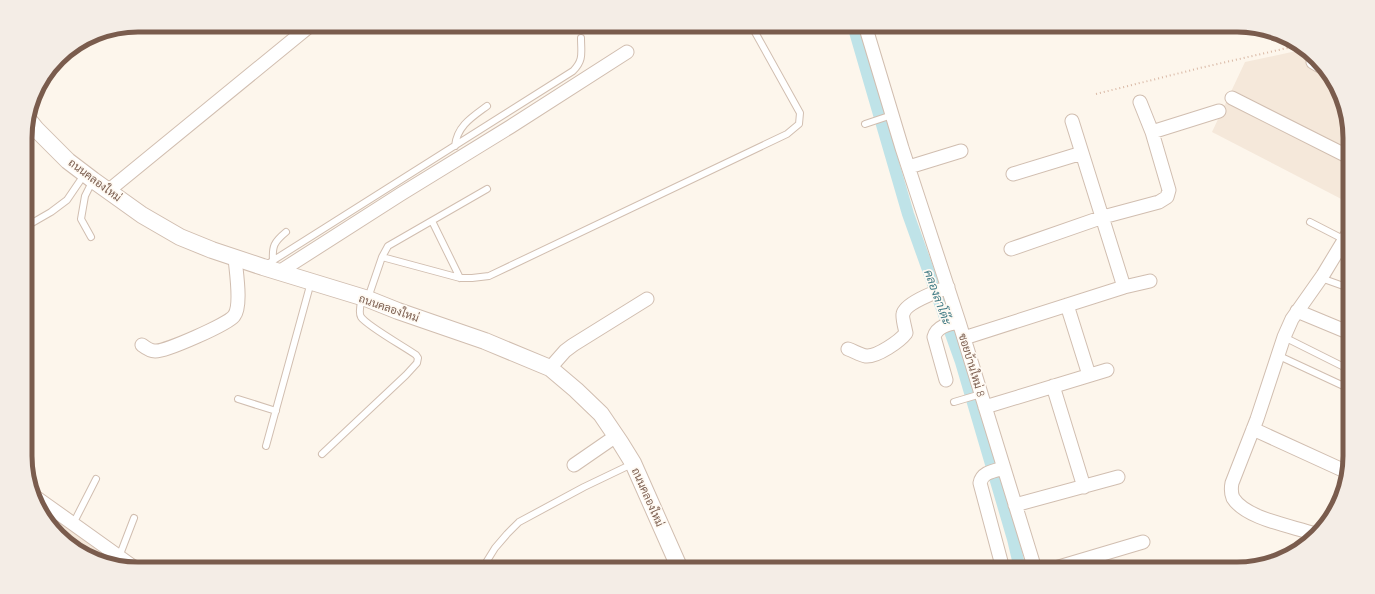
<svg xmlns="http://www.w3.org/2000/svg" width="1375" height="594" viewBox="0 0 1375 594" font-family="Quicksand,Sarabun,sans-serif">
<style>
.residential{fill:#f5e8da}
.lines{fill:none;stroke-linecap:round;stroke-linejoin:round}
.canal{stroke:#bfe3e8;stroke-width:12}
.service-casing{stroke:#d1beb0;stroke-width:8}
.minor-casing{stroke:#d1beb0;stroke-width:15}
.tertiary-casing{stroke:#d1beb0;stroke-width:18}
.path{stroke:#d9b8a5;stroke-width:2;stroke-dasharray:1 3;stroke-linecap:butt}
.service{stroke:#fff;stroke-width:6}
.minor{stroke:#fff;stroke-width:13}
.tertiary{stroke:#fff;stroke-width:16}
.labels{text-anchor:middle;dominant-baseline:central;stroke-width:3.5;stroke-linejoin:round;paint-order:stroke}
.street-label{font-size:11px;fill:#7a5c4d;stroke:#fffaf3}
.water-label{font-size:12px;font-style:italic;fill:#437c86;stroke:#fffaf3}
.rim{fill:none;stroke:#7a5c4d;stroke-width:5}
</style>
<rect width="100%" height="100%" fill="#fdf6ec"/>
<path class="residential" d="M1301,50L1327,69L1349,123V203L1212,132L1245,62Z
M40,505L126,567L95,560L48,525Z"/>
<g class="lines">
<path class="canal" d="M853,25L908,214L961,362L1013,539L1020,569"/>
<g class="service-casing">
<path id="service" d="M865,124L892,115
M455,146C457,126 472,117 487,106
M432,221L460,278
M1310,222L1345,240
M25,227L51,212L67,200L84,175
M91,237L81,219L85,196L92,182
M382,257L460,278H472L489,276L787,134L799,124L800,113L751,25
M273,261C272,246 274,242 286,232
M266,265L573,71C584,60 581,53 581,38
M1321,278L1349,288
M368,298L382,257L388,246L487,189
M1284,337L1350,370
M1277,355L1350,389
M238,399L276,411
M954,402L981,394
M266,446L311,282
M322,454L406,375L417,363L418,358L416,355C405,347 367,326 361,317C358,312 361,303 362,298
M73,524L96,479
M119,557L134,518
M482,569L495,548L507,534L519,522L584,487L632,464"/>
</g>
<g class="minor-casing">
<path id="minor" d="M865,25L902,148L959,322L1035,569
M1313,62L1327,70
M1232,98L1349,157
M1140,102L1152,132
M1072,121L1124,287
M909,167L961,151
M1013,174L1082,153
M108,191L311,25
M1011,249L1103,217L1159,202L1167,197L1169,190L1152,132L1219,111
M279,272L401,194L510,127L627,52
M1067,305L1089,375
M1297,311L1350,333
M964,338L1124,287L1150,281
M142,345C146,348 150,351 155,351C165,352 228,324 234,316C242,306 236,271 235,258
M848,349C854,351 860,355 866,356C877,357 900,341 906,333C905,328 902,317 903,314C905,303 938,291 948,287
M550,368L565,351L573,345L647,299
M946,380L934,337C937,326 949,324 959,322
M1053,386L1084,487
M985,407L1107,370
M1253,429L1347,472
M574,465L616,436
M37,498L135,568
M1015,505L1118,477
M1315,534C1292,526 1246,519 1233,498C1231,493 1231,488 1232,483L1257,419L1284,337L1292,319L1323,275L1349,232
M1003,569L980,483C982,472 994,471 1004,468
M1052,569L1143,542"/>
</g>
<g class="tertiary-casing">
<path id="tertiary" d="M28,119L36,129L68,161L93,180L142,215L180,237L212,250L263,267L368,299L398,311L485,341L550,368L576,390L601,414L620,442L633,463L680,569"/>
</g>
<path class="path" d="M1096,94L1200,68L1296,46"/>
<use href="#service" class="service"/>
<use href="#minor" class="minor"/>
<use href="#tertiary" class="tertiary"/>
</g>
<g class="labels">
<g class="street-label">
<text transform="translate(95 180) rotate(37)">ถนนคลองใหม่</text>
<text transform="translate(389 308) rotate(19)">ถนนคลองใหม่</text>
<text transform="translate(972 365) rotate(73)">ซอยบ้านใหม่ 8</text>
<text transform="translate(648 497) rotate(66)">ถนนคลองใหม่</text>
</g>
<g class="water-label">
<text transform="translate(938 297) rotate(70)">คลองลาโต๊ะ</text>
</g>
</g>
<path d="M0 0H1375V594H0ZM138 32H1237A106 106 0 0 1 1343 138V456A106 106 0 0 1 1237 562H138A106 106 0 0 1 32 456V138A106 106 0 0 1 138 32Z" fill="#f4ede6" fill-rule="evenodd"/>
<path class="rim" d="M138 32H1237A106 106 0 0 1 1343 138V456A106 106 0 0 1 1237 562H138A106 106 0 0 1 32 456V138A106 106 0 0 1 138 32Z"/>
</svg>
